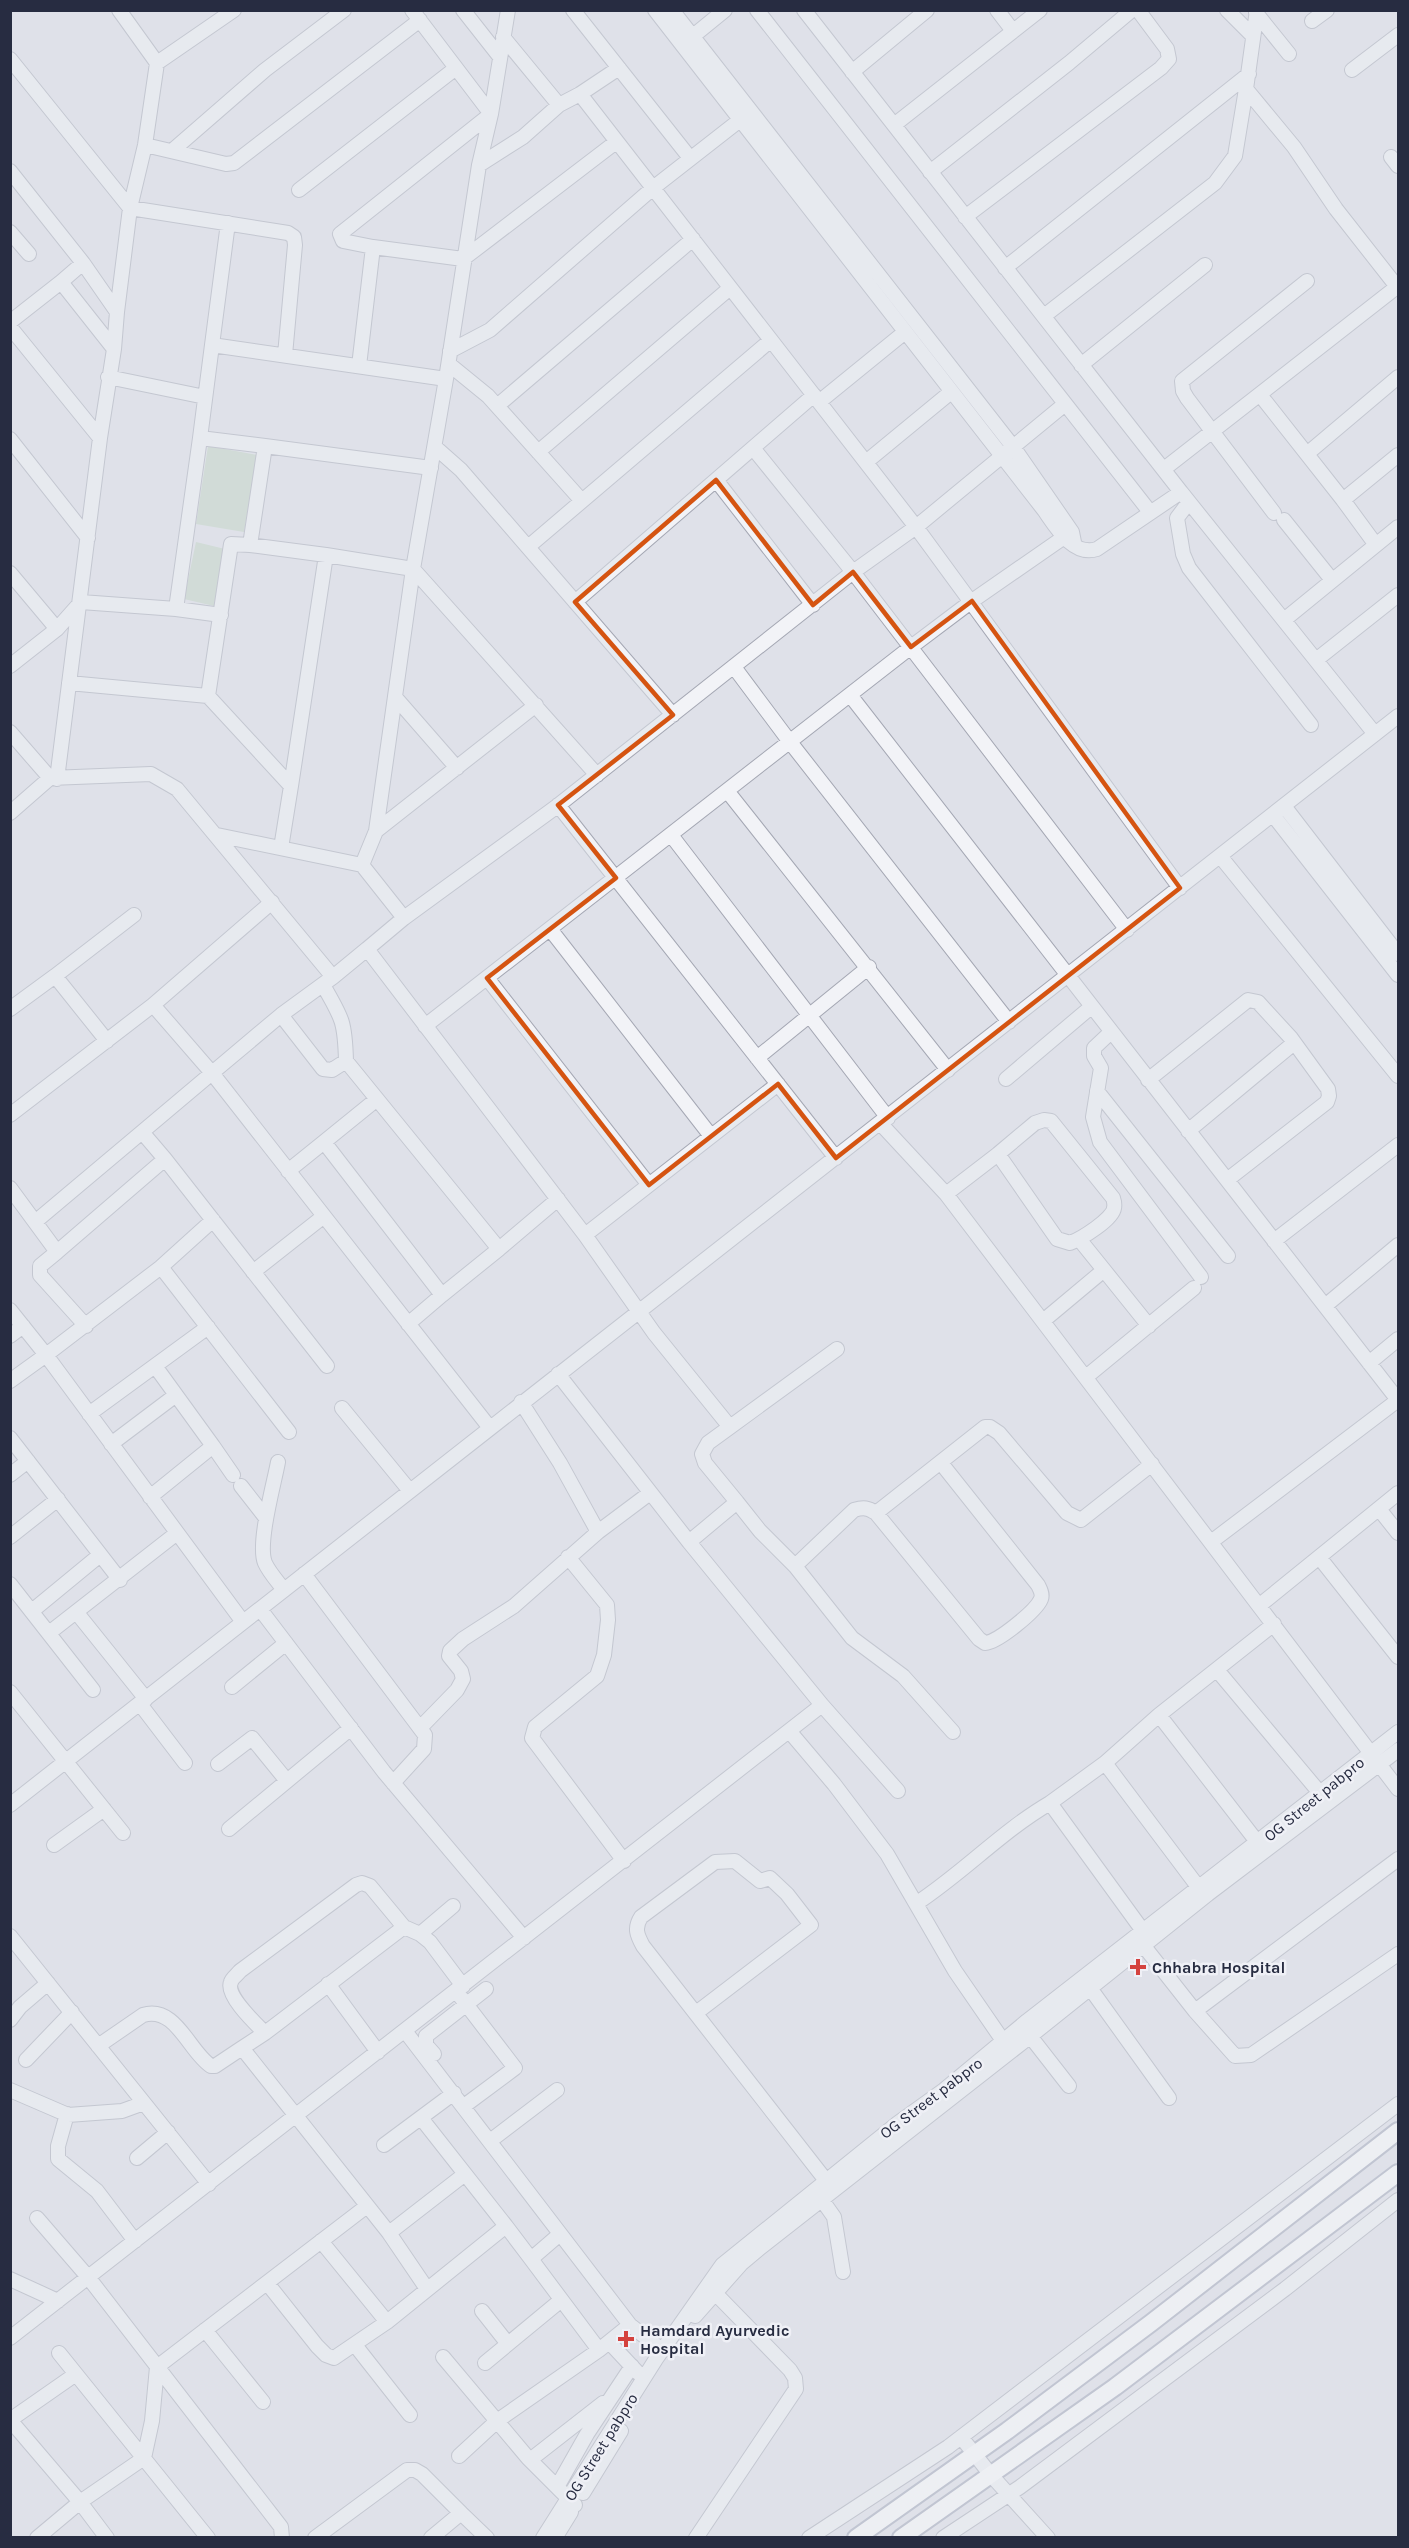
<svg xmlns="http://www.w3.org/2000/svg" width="1409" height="2548" viewBox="0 0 1409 2548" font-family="Karla,sans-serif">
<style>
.green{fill:#c1d3c0}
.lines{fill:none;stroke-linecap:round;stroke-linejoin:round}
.minor-casing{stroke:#a4a7b3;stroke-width:16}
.major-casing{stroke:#9ea3b5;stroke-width:20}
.minor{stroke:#f2f3f7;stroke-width:14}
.major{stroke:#fff;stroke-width:16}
.marked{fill:none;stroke:#d55411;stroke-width:4.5;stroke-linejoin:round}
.poi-dot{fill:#d4423e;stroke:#eff0f6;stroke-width:2}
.labels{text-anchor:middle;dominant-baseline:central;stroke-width:5;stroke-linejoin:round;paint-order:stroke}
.street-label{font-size:16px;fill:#272c41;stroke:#eff0f6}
.poi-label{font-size:16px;font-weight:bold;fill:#272c41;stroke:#eff0f6;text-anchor:start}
</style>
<rect width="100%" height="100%" fill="#dfe1e9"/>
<path class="green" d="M208,446L257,455L244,532L196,524Z
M196,542L225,549L214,606L184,599Z"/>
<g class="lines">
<g class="minor-casing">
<path id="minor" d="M463,10L500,57
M573,10L690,158
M655,10L1044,510C1056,527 1073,557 1097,549L1181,492L1375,734
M672,10L1014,448L1072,532L1074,542
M757,10L1150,512
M804,10L1181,492
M997,10L1013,31
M1227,10L1253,36
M1257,10L1246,89L1294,147L1336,209L1398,288
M1256,13L1289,54
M1312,21L1327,10
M503,37L559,105L580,94L916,527L1180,888
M687,41L725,10
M10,59L130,208L288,233L294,237L295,245L285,355
M157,63L234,10
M1352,70L1398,35
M852,72L927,10
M580,94L619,68
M894,125L1040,10
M145,145L226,164L234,163L420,20
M173,150L265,70L344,10
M1391,157L1398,166
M479,165L523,137L559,105
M10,171L83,263L117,312
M930,172L1069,63L1132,10
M299,190L456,68
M965,217L1161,68L1169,59L1167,49L1138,10
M10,232L29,254
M373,247L343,241L340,234L491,114L412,10
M1005,268L1249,74
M61,282L83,263
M1044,316L1215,183L1235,156L1246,89
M10,322L61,282L114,349
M10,327L100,438
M212,345L228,223
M450,351L490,330L653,188L740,120
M450,365L488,396L582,501
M1081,365L1205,265
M359,366L373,247L463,259L616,142
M108,377L205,397
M446,379L479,165L491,114L508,10
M1261,396L1343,500L1398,455
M819,402L905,332
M497,406L693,239
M200,438L212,345L446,379L413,569L376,831L362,865
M10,439L88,538
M265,446L431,468
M435,447L461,470L673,715
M753,448L853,572L1127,930
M538,452L730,288
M1308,453L1398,377
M866,462L951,392
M1164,469L1398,286
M716,480L813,605
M1343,500L1376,545
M1189,502L1177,518L1183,554L1189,568L1311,725
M1274,513L1187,398L1183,391L1182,381L1307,281
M1284,520L1332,580
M250,545L326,555L291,786
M528,547L771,340
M326,555L413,569L597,775
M10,573L57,629
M575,602L814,395
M221,615L176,609L200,438L265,446L250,545L231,544L208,696L291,786L281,848
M1284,620L1398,527
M1316,660L1398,595
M10,666L57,629L81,602L176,609
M734,667L790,742L1009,1022
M69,683L208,696
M850,695L1398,1400
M395,697L457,768
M10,732L50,778L151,774L177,789L333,977L367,949L585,1235L654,1333L730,1427L708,1443L702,1454L705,1463L737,1502L689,1542
M57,779L100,438L114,349L117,312L130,208L145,145L157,63L119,10
M728,792L948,1070
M558,805L836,1158
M1284,806L1398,954
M10,813L50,778
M1273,815L1398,975
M376,831L536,705
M217,835L362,865L404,918L367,949
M671,835L888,1118
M1220,856L1398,1076
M272,902L153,1005L212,1073L281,1015L333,977
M404,918L556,807L853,572L916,527L1065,404
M550,929L711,1136
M487,978L649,1185
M323,985C343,1019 345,1023 346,1061
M10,1009L55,976
M281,1015L323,1069L332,1070L346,1061L499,1249L442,1295L324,1142L288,1171
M425,1026L911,647L972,601L1070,533
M1111,1032L1094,1048V1056L1101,1068L1093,1117L1100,1142L1201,1277
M107,1041L55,976L134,915
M757,1058L869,967
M1006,1079L1091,1007
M1148,1080L1248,1000L1258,1002L1291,1038L1328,1089L1329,1096L1327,1102L1227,1180
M1097,1091L1228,1256
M10,1115L153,1005
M880,1123L946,1194L1398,1789
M1188,1131L1294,1043
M324,1142L377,1099
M165,1159L327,1366
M10,1188L57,1252L165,1159L142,1132L212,1073L490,1428
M946,1194L998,1154L1035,1123L1044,1120L1051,1121L1113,1198C1114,1201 1115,1204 1114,1208C1113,1219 1081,1239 1070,1243L1057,1239L998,1154
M35,1222L142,1132
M585,1235L778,1084
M1274,1241L1398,1145
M499,1249L558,1199
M57,1252L40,1266V1275L86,1326
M161,1267L213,1220
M1104,1270L1149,1326
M253,1272L324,1216
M1325,1306L1398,1245
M10,1310L46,1355L10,1381
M1043,1321L1104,1270L1079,1239
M408,1324L442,1295
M10,1336L23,1326
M1369,1363L1398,1339
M1086,1377L1194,1288
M521,1402L560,1463L598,1532
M342,1408L410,1491
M89,1414L208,1327
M730,1427L837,1349
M10,1438L120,1580
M111,1444L176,1395
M213,1446L233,1475
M278,1462C274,1484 257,1544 265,1563C269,1572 278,1582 284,1590
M10,1475L28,1461
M241,1486L266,1518
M150,1497L213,1446L155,1366
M737,1502L760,1531L795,1566L852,1638L903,1676L953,1732
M1379,1509L1398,1533
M876,1513L985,1427H990L999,1433L1067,1513L1081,1520L1152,1464
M10,1537L58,1499
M1211,1542L1398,1400
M568,1557L607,1605L608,1620L604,1655L597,1676L535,1727L532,1738L624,1861
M1319,1557L1398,1657
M795,1566L854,1510C864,1507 868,1508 876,1513L979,1639L985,1643C998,1642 1036,1611 1041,1599C1043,1594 1040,1589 1038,1585L941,1463
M304,1574L425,1735L424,1749L393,1783
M10,1584L93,1690
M1260,1605L1398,1493
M260,1609L384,1772L524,1938
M32,1611L100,1555
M77,1613L146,1699
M243,1622L46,1355L161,1267L289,1432
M49,1633L177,1533
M1217,1670L1320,1793
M232,1687L286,1643
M10,1692L123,1833
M140,1704L185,1763
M822,1705L898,1791
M1159,1715L1105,1763L1199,1888
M420,1728L457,1690L463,1679L461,1671L449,1656L450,1651L463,1639L514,1606L598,1532L650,1493
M790,1732L834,1784L887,1854L955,1971L1008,2048
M1105,1763L1050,1803L1143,1931
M218,1764L252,1738L287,1781
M10,1805L1398,716
M229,1829L351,1728
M1258,1843L1159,1715L1274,1624
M54,1845L104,1809
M917,1903C964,1872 1002,1831 1050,1803
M420,1934L453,1906
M10,1936L209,2184
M1143,1945L1195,2011L1398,1859
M328,1984L378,2052
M1090,1988L1169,2098
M456,1991L515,2068L464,2106
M1195,2011L1235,2056L1251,2055L1398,1954
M696,2013L811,1925L787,1894L770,1878L760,1881L735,1861L715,1862L641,1917C634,1928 637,1935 643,1946L831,2187
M10,2020L20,2007L48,1983
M405,2031L630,2325L662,2350
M265,2033L404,1927
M1030,2036L1069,2086
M98,2046L143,2015C176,2005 189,2052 211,2066H215L242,2048
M434,2054L426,2045V2036L486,1989
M26,2060L72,2012
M10,2090L68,2115L122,2111L144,2103
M67,2114L58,2146V2159L97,2191L135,2241
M490,2141L557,2090
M384,2145L454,2093
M137,2158L168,2132
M822,2200L834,2217L843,2272
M37,2218L88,2277L281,2527L282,2538
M506,2226L531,2259L560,2234
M389,2233L465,2174
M321,2241L387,2322
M531,2259L599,2350L630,2325
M10,2279L58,2301
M267,2283L317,2346L326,2355L334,2358L387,2322L506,2226L421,2118
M427,2289L389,2233L242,2048L265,2033C256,2024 225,1995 231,1982C232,1978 237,1975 240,1971L356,1885L362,1883L370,1886L404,1927L420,1934L430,1942L463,1986
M482,2311L508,2344
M695,2316L741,2264L760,2248L1023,2042L1208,1894L1398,1750
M205,2330L263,2402
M10,2338L822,1705L689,1542L558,1374
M609,2342L638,2373
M355,2345L410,2415
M59,2353L208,2538
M443,2357L528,2458L575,2505
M485,2363L560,2301
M10,2420L80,2502L37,2538
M10,2420L76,2374
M961,2437L991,2475L1048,2538
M459,2456L497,2421L599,2350
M530,2460L603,2403
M557,2487L587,2434L632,2366
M583,2493L621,2431
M107,2538L80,2502L144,2458L152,2421L157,2367L367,2206
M315,2538L407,2470H415L422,2474L461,2513
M431,2538L461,2513L487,2538
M543,2538L656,2359L722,2265L898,2123L944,2090L1027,2021L1398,1732
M555,2538L571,2512
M696,2538L796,2389L795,2378L790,2370L715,2293
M809,2538L948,2447L1398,2104
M943,2538L1020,2487L1285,2289L1398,2200"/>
</g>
<g class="major-casing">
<path id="major" d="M856,2538L1007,2431L1151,2323L1398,2131
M901,2538L1115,2387L1398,2173"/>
</g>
<use href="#minor" class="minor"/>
<use href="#major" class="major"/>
</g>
<path d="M0 0H1409V2548H0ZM716,480L813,605L853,572L911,647L972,601L1180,888L836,1158L778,1084L649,1185L487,978L616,878L558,805L673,715L575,602Z" fill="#dfe1e9" fill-opacity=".55" fill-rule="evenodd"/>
<path class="marked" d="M716,480L813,605L853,572L911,647L972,601L1180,888L836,1158L778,1084L649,1185L487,978L616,878L558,805L673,715L575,602Z"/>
<g class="poi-dot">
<path d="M1135 1958h6v6h6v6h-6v6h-6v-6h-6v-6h6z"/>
<path d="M623 2330h6v6h6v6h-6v6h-6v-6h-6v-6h6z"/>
</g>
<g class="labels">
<g class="street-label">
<text transform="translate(1314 1799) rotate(-39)">OG Street pabpro</text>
<text transform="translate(931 2098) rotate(-37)">OG Street pabpro</text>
<text transform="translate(601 2447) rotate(-58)">OG Street pabpro</text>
</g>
<g class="poi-label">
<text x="1152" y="1967">Chhabra Hospital</text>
<text x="640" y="2330">Hamdard Ayurvedic<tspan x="640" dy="18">Hospital</tspan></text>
</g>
</g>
<rect width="1409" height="2548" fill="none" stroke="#272c41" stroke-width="24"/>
</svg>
